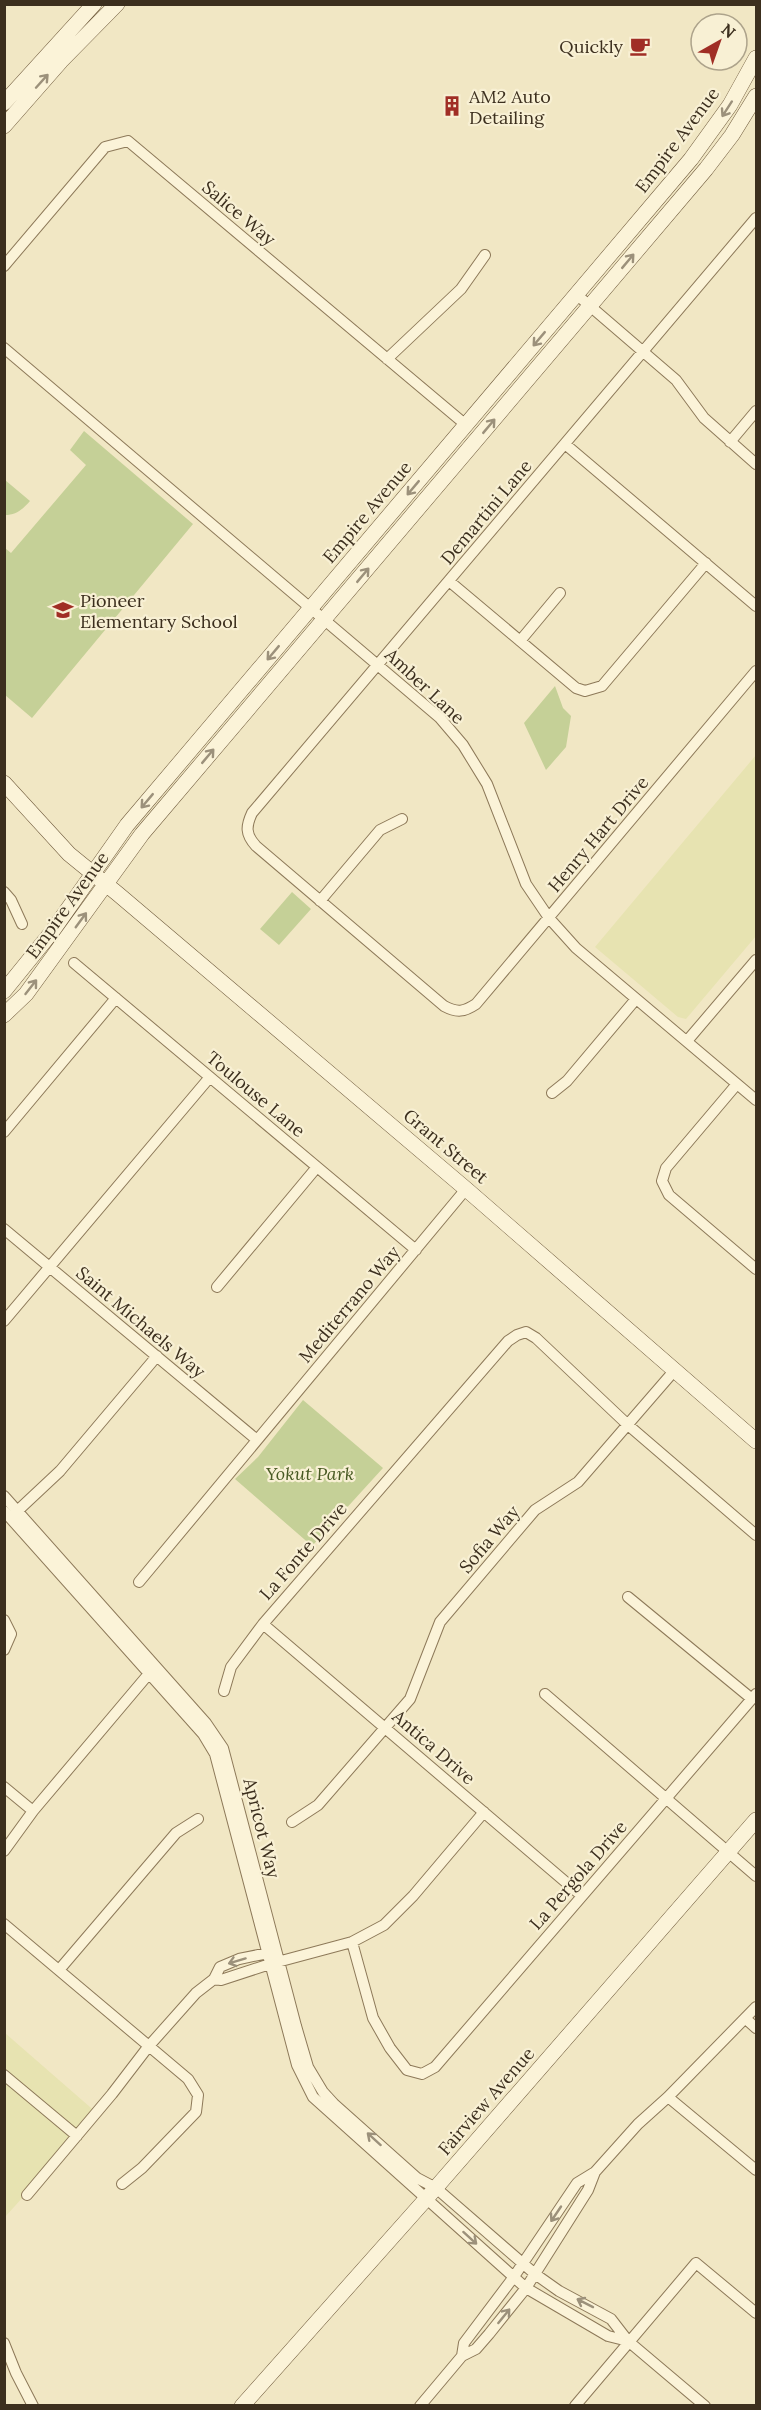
<svg xmlns="http://www.w3.org/2000/svg" width="761" height="2410" viewBox="0 0 761 2410" font-family="Lora,serif">
<style>
.farmland{fill:#e7e3b1}
.green{fill:#c5d097}
.lines{fill:none;stroke-linecap:round;stroke-linejoin:round}
.street-casing{stroke:#8d7959;stroke-width:12}
.secondary-casing{stroke:#6f5a3c;stroke-width:16}
.street{stroke:#fbf3d8;stroke-width:10}
.secondary{stroke:#fbf3d8;stroke-width:15}
.oneway{stroke:#9c917b}
.labels{text-anchor:middle;dominant-baseline:central;stroke-width:4.5;stroke-linejoin:round;paint-order:stroke}
.poi-label{font-size:18px;fill:#3c2f1e;stroke:#f8f0d4;text-anchor:start}
.street-label{font-size:18px;fill:#3c2f1e;stroke:#f8f0d4}
.park-label{font-size:18px;font-style:italic;fill:#485a23;stroke:#f8f0d4}
</style>
<rect width="100%" height="100%" fill="#f1e7c4"/>
<path class="farmland" d="M756,755V936L686,1019L678,1017L595,947Z
M5,2033L98,2114L5,2217Z"/>
<path class="green" d="M84,431L193,524L32,718L5,695V548L11,553L86,465L70,450Z
M5,480L30,501C22,510 16,515 5,515Z
M555,686L563,708L571,716L566,747L546,770L524,723Z
M292,892L311,909L279,945L260,929Z
M303,1400L383,1468L312,1546L235,1479L258,1457Z"/>
<g class="lines">
<g class="street-casing">
<path id="street" d="M756,218L252,813C246,826 245,834 256,846L444,1006C457,1013 464,1012 476,1004L756,671
M4,266L105,147L128,141L466,425
M576,294L676,380L704,418L756,464
M4,348L440,718L463,745L487,784L526,884L549,918L576,948L756,1100
M387,359L461,289L485,255
M730,442L756,411
M565,444L756,606
M449,581L576,688L585,691L602,686L706,563
M520,641L560,593
M4,892L11,900L22,924
M320,901L380,830L402,819
M74,963L416,1250
M687,1041L756,960
M737,1084L666,1168L662,1181L669,1195L756,1269
M552,1093L567,1081L636,999
M4,1132L116,998
M4,1229L257,1440
M217,1287L317,1167
M4,1321L210,1077
M4,1496L206,1723L223,1748L296,2026L308,2067L323,2092L334,2104L417,2178L436,2188L535,2274L559,2291L611,2319L628,2341L705,2406
M4,1511L203,1734L215,1754L297,2065L313,2097L526,2288L608,2336L628,2341
M12,1516L60,1471L157,1356
M139,1582L466,1189
M628,1597L752,1699
M4,1620L11,1634L4,1650
M263,1624L582,1896
M224,1691L231,1667L263,1624L508,1341L517,1335L526,1332L536,1338L628,1425L756,1535
M545,1694L756,1876
M4,1787L33,1811
M292,1822L318,1805L410,1699L440,1622L535,1510L578,1482L674,1371
M4,1851L33,1811L152,1670
M4,1924L188,2079L198,2095L196,2112L142,2168L122,2184
M352,1942L373,2018L390,2048L407,2070L422,2074L435,2067L756,1694
M59,1970L176,1833L198,1819
M214,1979L221,1980L270,1964L352,1942L384,1925L413,1896L484,1812
M746,2019L756,2028
M4,2075L77,2136
M668,2097L756,2170
M27,2195L112,2094L148,2047L196,1993L214,1979L220,1967L239,1959L268,1953
M4,2343L16,2373L33,2406
M462,2356L464,2343L513,2278L577,2183L595,2172L638,2124L668,2097L756,2007
M420,2406L462,2356L476,2349L489,2334L526,2288L588,2190L595,2172
M575,2406L696,2263L756,2313"/>
</g>
<g class="secondary-casing">
<path id="secondary" d="M4,103L94,4
M4,126L61,61L117,4
M4,783L69,854L118,894L466,1189L756,1441
M4,991L51,933L127,825L691,159L730,105L756,58
M4,1015L26,994L142,834L706,169L732,135L756,96
M242,2406L426,2199L756,1820"/>
</g>
<use href="#street" class="street"/>
<use href="#secondary" class="secondary"/>
</g>
<defs><path id="oneway-shaft" d="M-6 0H5M1.5-3L5.5 0L1.5 3" fill="none" stroke-width="1.6" stroke-linecap="round" stroke-linejoin="round" transform="scale(1.5)"/></defs>
<g class="oneway">
<use href="#oneway-shaft" transform="translate(42 81) rotate(-48)"/>
<use href="#oneway-shaft" transform="translate(727 109) rotate(123)"/>
<use href="#oneway-shaft" transform="translate(628 261) rotate(-50)"/>
<use href="#oneway-shaft" transform="translate(539 339) rotate(130)"/>
<use href="#oneway-shaft" transform="translate(489 426) rotate(-50)"/>
<use href="#oneway-shaft" transform="translate(413 488) rotate(130)"/>
<use href="#oneway-shaft" transform="translate(363 575) rotate(-50)"/>
<use href="#oneway-shaft" transform="translate(273 653) rotate(130)"/>
<use href="#oneway-shaft" transform="translate(208 756) rotate(-50)"/>
<use href="#oneway-shaft" transform="translate(147 801) rotate(130)"/>
<use href="#oneway-shaft" transform="translate(81 920) rotate(-54)"/>
<use href="#oneway-shaft" transform="translate(31 987) rotate(-52)"/>
<use href="#oneway-shaft" transform="translate(237 1961) rotate(163)"/>
<use href="#oneway-shaft" transform="translate(374 2139) rotate(-138)"/>
<use href="#oneway-shaft" transform="translate(556 2214) rotate(124)"/>
<use href="#oneway-shaft" transform="translate(470 2238) rotate(42)"/>
<use href="#oneway-shaft" transform="translate(585 2303) rotate(-153)"/>
<use href="#oneway-shaft" transform="translate(504 2316) rotate(-51)"/>
</g>
<defs>
<g id="cafe-bare" transform="scale(1.62)"><path d="M-5.5-4.5H6V0H3Q3 3.5 0 3.5H-2.5Q-5.5 3.5-5.5 0ZM3-3.2v2h1.7v-2ZM-6 4.5H4V6H-6Z" fill="#a02e25" stroke="#f8f0d4" stroke-width="2.5" paint-order="stroke"/></g>
<g id="building-bare" transform="scale(1.62)"><path d="M-4-6H4V6H1V3H-1V6H-4ZM-2.5-4.3h1.7v1.8h-1.7ZM.8-4.3h1.7v1.8H.8ZM-2.5-1h1.7V.8h-1.7ZM.8-1h1.7V.8H.8Z" fill="#a02e25" stroke="#f8f0d4" stroke-width="2.5" paint-order="stroke"/></g>
<g id="school-bare" transform="scale(1.62)"><path d="M0-5L7-2L0 1L-7-2ZM-4 1L0 2.5L4 1V4Q0 6-4 4Z" fill="#a02e25" stroke="#f8f0d4" stroke-width="2.5" paint-order="stroke"/></g>
</defs>
<g fill-rule="evenodd">
<use href="#cafe-bare" x="640" y="46"/>
<use href="#building-bare" x="452" y="106"/>
<use href="#school-bare" x="63" y="610"/>
</g>
<g class="labels">
<g class="poi-label">
<text x="623" y="46" text-anchor="end">Quickly</text>
<text x="469" y="96">AM2 Auto<tspan x="469" dy="21">Detailing</tspan></text>
<text x="80" y="600">Pioneer<tspan x="80" dy="21">Elementary School</tspan></text>
</g>
<g class="street-label">
<text transform="translate(677 140) rotate(-53)">Empire Avenue</text>
<text transform="translate(239 213) rotate(40)">Salice Way</text>
<text transform="translate(367 512) rotate(-50)">Empire Avenue</text>
<text transform="translate(486 512) rotate(-50)">Demartini Lane</text>
<text transform="translate(425 686) rotate(43)">Amber Lane</text>
<text transform="translate(598 834) rotate(-50)">Henry Hart Drive</text>
<text transform="translate(67 905) rotate(-54)">Empire Avenue</text>
<text transform="translate(256 1094) rotate(40)">Toulouse Lane</text>
<text transform="translate(446 1146) rotate(40)">Grant Street</text>
<text transform="translate(349 1304) rotate(-50)">Mediterrano Way</text>
<text transform="translate(141 1322) rotate(40)">Saint Michaels Way</text>
<text transform="translate(489 1539) rotate(-50)">Sofia Way</text>
<text transform="translate(303 1551) rotate(-49)">La Fonte Drive</text>
<text transform="translate(434 1747) rotate(41)">Antica Drive</text>
<text transform="translate(262 1828) rotate(76)">Apricot Way</text>
<text transform="translate(578 1875) rotate(-49)">La Pergola Drive</text>
<text transform="translate(486 2101) rotate(-49)">Fairview Avenue</text>
</g>
<g class="park-label">
<text x="310" y="1473">Yokut Park</text>
</g>
</g>
<rect width="761" height="2410" fill="none" stroke="#3c2f1e" stroke-width="12"/>
<g transform="translate(719 42) rotate(40)"><circle r="28" fill="#f8f0d4" stroke="#ada38b" stroke-width="1.5"/>
<path d="M0-4.5L10 22L0 15L-10 22Z" fill="#a02e25"/>
<text y="-9" font-size="16" font-weight="bold" text-anchor="middle" fill="#3c2f1e">N</text>
</g>
</svg>
